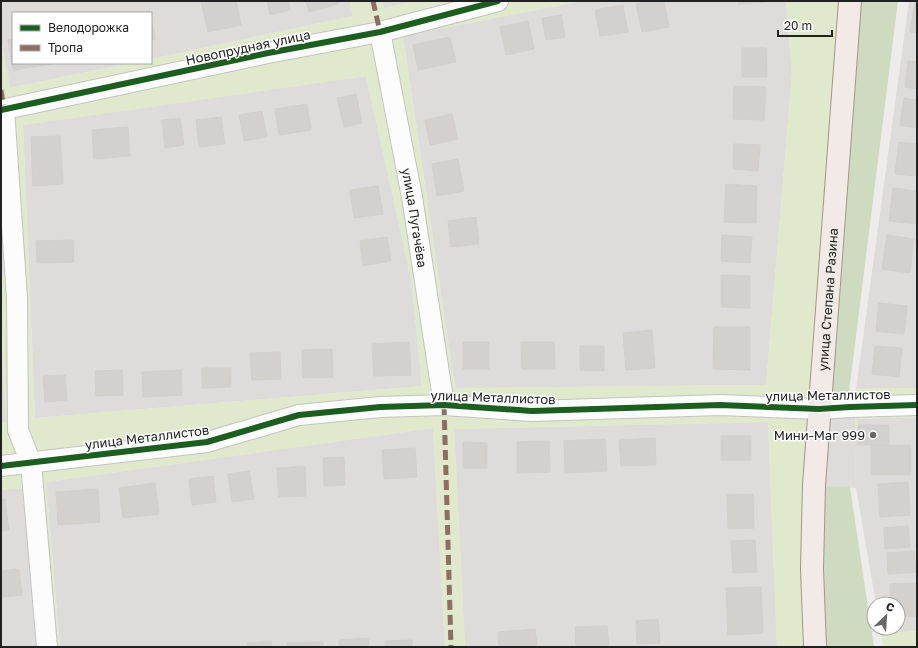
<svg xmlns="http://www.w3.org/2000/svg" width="918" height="648" viewBox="0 0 918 648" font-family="'Golos Text',sans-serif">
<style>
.residential{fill:#dedcdb}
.religious{fill:#dddcdb}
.grass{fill:#e0e9cb;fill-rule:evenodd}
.forest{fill:#cedbc1}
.building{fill:#d3d0ce;stroke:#d2cecb}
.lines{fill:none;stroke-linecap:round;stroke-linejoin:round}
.minor-casing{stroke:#c4c3c2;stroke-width:22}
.major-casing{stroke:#a49687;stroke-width:24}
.minor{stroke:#fcfcfc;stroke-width:20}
.major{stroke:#f1eae7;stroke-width:22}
.quiet{stroke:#8d6e63;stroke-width:5;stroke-dasharray:10 5;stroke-linecap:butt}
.cycleway-casing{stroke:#fff;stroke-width:8}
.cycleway{stroke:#1b5e20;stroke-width:6}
.poi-dot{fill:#696867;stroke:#fff;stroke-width:1.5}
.labels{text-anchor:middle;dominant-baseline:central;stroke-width:3;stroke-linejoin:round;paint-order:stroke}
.street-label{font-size:13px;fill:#212121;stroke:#fff}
.poi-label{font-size:13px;fill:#212121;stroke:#fff;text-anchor:end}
</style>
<rect width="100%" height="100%" fill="#eeecea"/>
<path class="residential" d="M1,1H350L353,16L151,59V13H13V63H130L10,88L1,39Z
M382,1H417L384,8Z
M582,1H786L792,73L766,385L455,388L403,36Z
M909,1H917V388L856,389Z
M366,76L411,278L422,386L35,418L23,125Z
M4,239L10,272L1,274V240Z
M1,332L6,423H1Z
M917,417V631L881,634L880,628H898V604H876L856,488L855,445H858V419Z
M768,422L777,647H465L454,429Z
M433,428L445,647H60L46,482Z
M22,488L39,647H1V490Z"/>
<path class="religious" d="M855,412V435L858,436V445H855L856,488L821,486L827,417Z"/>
<path class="grass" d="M350,1H382L384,8L417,1H472L384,23L1,106V39L10,88L130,63H151V59L353,16Z
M516,1H582L403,36L455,388L766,385L792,73L786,1H842L811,395L805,403L454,401L446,393L385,36Z
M376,37L440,400L204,437L35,457L23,428L9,113ZM366,76L411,278L422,386L35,418L23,125Z
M1,118L26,459L1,461V423L6,422L1,332V274L9,272L4,239L1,240Z
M917,388V400L855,401L856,389Z
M717,410L810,419L806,647H777L768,422L454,429L465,647H445L433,428L46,482L60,647H51L35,467L299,419L379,412Z
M917,410V417L858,419V436L855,435V412Z
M27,468L39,647L22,488L1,490V471Z
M917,631V647H883L881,634Z"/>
<path class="forest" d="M859,1H898L848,400L828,397Z
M821,486L850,487L874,647H823Z"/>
<path class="building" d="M201,1H236L241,25L208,32Z
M267,1H288L290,10L270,15Z
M306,1H338V4L309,12Z
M650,1H664L669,27L642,32L636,4Z
M738,1H767V2L738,4Z
M915,1H917V33L910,32Z
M623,5L628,32L600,36L595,10Z
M561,15L565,37L546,40L542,18Z
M151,18L155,39L151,40Z
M528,21L534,49L506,55L500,27Z
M450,37L456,62L418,70L413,45Z
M13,39V63L52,64L13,70L8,40Z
M742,48H766L767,77H742Z
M908,61L917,62V89L905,87Z
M734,86L766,87L764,120L733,119Z
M356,94L362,123L344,127L337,98Z
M904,98L917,100V128L900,125Z
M307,104L311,130L279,135L275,109Z
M262,111L267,137L244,141L239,115Z
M452,114L458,139L430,145L425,120Z
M221,117L225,144L199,147L196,120Z
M180,118L184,145L165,148L162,120Z
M128,127L130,156L94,159L92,130Z
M60,136L63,184L33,186L31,137Z
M899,142L917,144V176L895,174Z
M734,144L760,145L758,171L733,169Z
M458,159L464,191L437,196L432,164Z
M726,184L757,186L756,223L724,222Z
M378,186L383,214L354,218L350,190Z
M893,188L917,191V224L889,221Z
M476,217L479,244L451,247L448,221Z
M722,235L752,237L750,263L721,261Z
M887,235L914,239L910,273L882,269Z
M387,237L391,261L363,266L360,241Z
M73,240L74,262L37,263L36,241Z
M721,275L750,276V308L721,307Z
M879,303L907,306L904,334L876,331Z
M714,327H750V370L713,369Z
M652,330L655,368L626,370L623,333Z
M409,342L411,375L374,376L372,344Z
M463,342H489V369H463Z
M521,342H554L555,369H522Z
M580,346H604V371L580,370Z
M875,346L902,348L899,377L872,374Z
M332,349L333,377L303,378L302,350Z
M280,352L281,379L252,380L250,353Z
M202,368H231V387L202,388Z
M122,370L123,395L96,396L95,371Z
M181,370L182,395L143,397L142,372Z
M65,375L67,400L45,402L43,376Z
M858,425H889V445H858Z
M721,436H751V460H721Z
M655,438L656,465L621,466L619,440Z
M605,439L607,471L565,473L564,441Z
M549,441L550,472L517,473V442Z
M463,442L487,443V468H463Z
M871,445H911V475H871Z
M415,448L417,477L384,479L382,450Z
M344,457L345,485L324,486L323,458Z
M305,466L306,496L279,497L277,468Z
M249,471L254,499L232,502L228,474Z
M213,476L216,502L192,505L189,479Z
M908,482L910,515L880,517L878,484Z
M155,483L159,514L123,518L119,488Z
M98,489L100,522L58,525L56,492Z
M753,494L754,528L728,529L727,495Z
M5,499L9,530L1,531V500Z
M908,526L910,547L885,549L884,528Z
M755,540L757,572L733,573L731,541Z
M914,551L916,572L888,574L887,553Z
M19,569L22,595L1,597V571Z
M917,583V616L898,617V604H891L890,584Z
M761,587L763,633L728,635L726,588Z
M658,619L660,643L637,644L636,621Z
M607,626L609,647H576L575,627Z
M535,629L537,647H499L498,632Z
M368,638L369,647H339V640Z
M412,640V647H385V641Z
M271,641L272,647H248L247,643Z
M323,642V647H287V643Z"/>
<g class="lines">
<g class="minor-casing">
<g id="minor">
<path id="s1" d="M380,32L412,197L444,405"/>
<path d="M4,109L17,298L18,430L31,463L47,647"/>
<path d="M1,110L268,53L380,32L498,1"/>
<path d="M1,466L207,442L299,415L380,407L444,405L532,411L720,405L819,409L850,407L917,405"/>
</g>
</g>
<g class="major-casing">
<g id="major">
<path id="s2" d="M815,647L812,569L814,485L850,1"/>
</g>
</g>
<use href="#minor" class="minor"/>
<use href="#major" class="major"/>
<path class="quiet" d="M373,1L380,32
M1,90L4,109
M444,405L451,647"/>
<g class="cycleway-casing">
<path id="cycleway" d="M1,110L268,53L380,32L498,1
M1,466L207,442L299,415L380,407L444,405L532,411L720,405L819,409L850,407L917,405"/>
</g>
<use href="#cycleway" class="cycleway"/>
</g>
<circle class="poi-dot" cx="873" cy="435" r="4"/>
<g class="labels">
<g class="street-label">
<text transform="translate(248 47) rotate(-12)">Новопрудная улица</text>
<text stroke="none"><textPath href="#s1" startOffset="189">улица Пугачёва</textPath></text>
<text stroke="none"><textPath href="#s2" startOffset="348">улица Степана Разина</textPath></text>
<text transform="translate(828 395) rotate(-1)">улица Металлистов</text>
<text transform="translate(493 397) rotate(2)">улица Металлистов</text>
<text transform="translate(147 437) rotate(-7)">улица Металлистов</text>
</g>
<g class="poi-label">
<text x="865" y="435">Мини-Маг 999</text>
</g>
</g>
<rect width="918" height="648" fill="none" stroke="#212121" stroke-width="4"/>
<rect x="12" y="12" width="140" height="52" fill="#ffffff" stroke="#a6a6a6"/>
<rect x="20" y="25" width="20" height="6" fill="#1b5e20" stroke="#a6a6a6"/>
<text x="48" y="32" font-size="12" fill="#212121">Велодорожка</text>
<rect x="20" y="45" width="20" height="6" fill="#8d6e63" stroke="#a6a6a6"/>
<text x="48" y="52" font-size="12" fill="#212121">Тропа</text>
<g transform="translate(886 616) rotate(25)"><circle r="19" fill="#ffffff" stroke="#a6a6a6"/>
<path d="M0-3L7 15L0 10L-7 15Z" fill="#696867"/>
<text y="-6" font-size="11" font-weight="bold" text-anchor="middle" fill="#212121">С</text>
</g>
<path d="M778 30v6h54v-6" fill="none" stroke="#212121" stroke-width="2"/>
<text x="784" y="30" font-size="12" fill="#212121" stroke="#ffffff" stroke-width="3" paint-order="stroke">20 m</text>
</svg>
